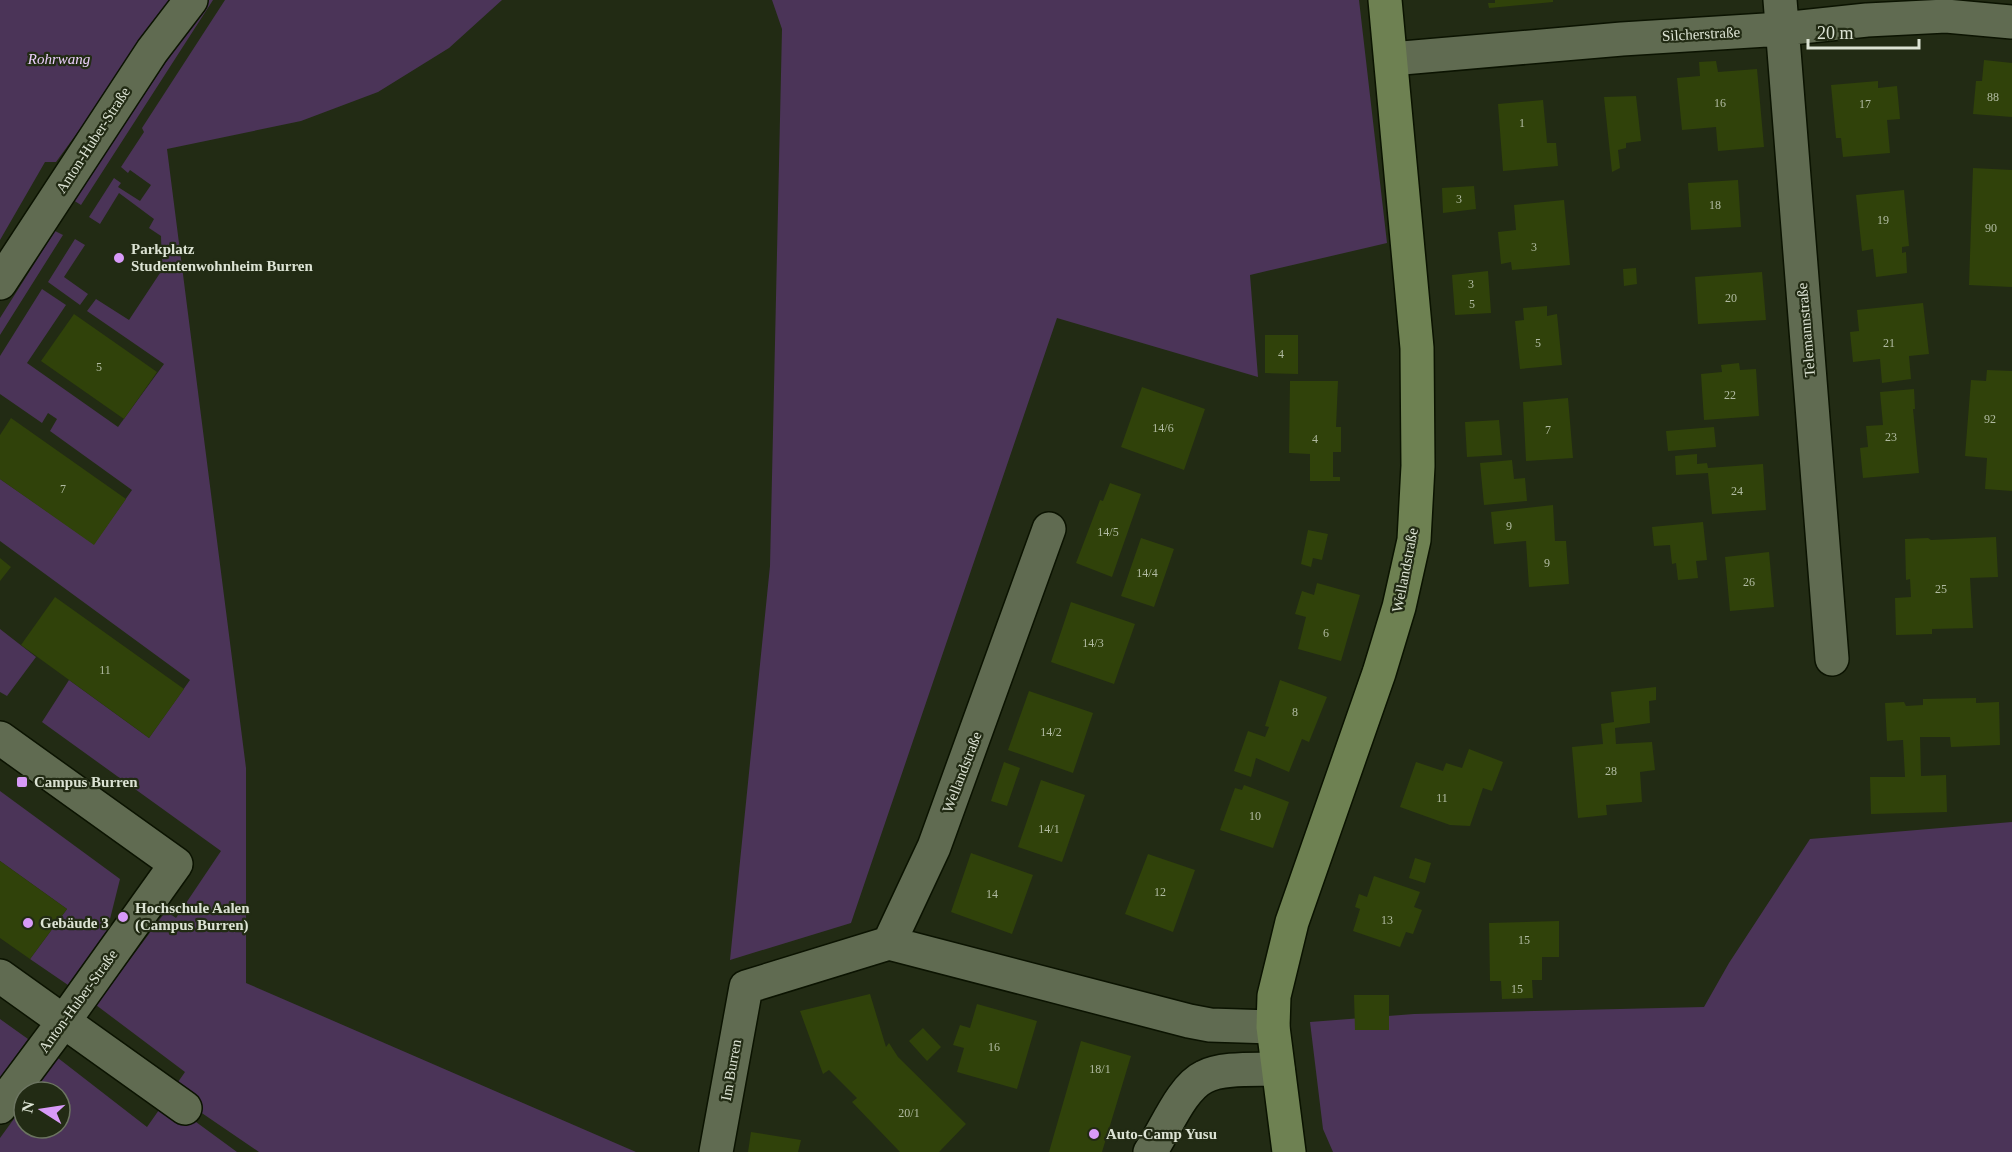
<svg xmlns="http://www.w3.org/2000/svg" width="2012" height="1152" viewBox="0 0 2012 1152" font-family="Georgia,serif">
<style>
.green{fill:#4b3458}
.building{fill:#30420a}
.lines{fill:none;stroke-linecap:round;stroke-linejoin:round}
.minor-casing{stroke:#0b1301;stroke-width:36}
.major-casing{stroke:#0b1301;stroke-width:36}
.minor{stroke:#606b51;stroke-width:33}
.major{stroke:#6e8152;stroke-width:33}
.poi-dot{fill:#d89af8;stroke:#222b14;stroke-width:2}
.labels{text-anchor:middle;dominant-baseline:central;stroke-width:4.5;stroke-linejoin:round;paint-order:stroke}
.number-label{font-size:12px;fill:#b1bba2}
.street-label{font-size:15px;fill:#dce3d4;stroke:#222b14}
.park-label{font-size:15px;font-style:italic;fill:#ebcffb;stroke:#222b14}
.poi-label{font-size:15px;font-weight:bold;fill:#dce3d4;stroke:#222b14;text-anchor:start}
</style>
<rect width="100%" height="100%" fill="#222b14"/>
<path class="green" d="M0,0H174L56,162H45L0,240Z
M208,0H213L81,205L73,200Z
M225,0H502L449,48L378,92L301,121L167,149L246,768V983L636,1152H259L171,1092L185,1072L96,1005L166,911L176,918L221,851L42,722L69,680L149,738L190,680L0,541V479L94,544L132,490L50,431L57,419L48,413L42,423L0,394V356L42,289L66,305L27,363L118,427L164,364L87,311L96,299L129,320L162,270L161,236L149,228L154,219L119,193L100,224L89,217L114,178L121,183L118,187L140,201L151,185L130,170L128,173L121,167L144,132L142,128Z
M772,0H1359L1387,243L1250,275L1258,377L1057,318L851,923L730,960L770,566L782,29Z
M55,231L63,235L0,335V318Z
M75,239L85,245L64,277L88,294L80,305L48,282Z
M0,629L36,657L7,696L0,692Z
M0,791L120,879L107,931L68,985L30,959L67,909L0,861Z
M2012,822V1152H1333L1323,1129L1310,1022L1414,1014L1704,1007L1729,963L1810,839Z
M0,1019L28,1039L0,1078Z
M58,1058L147,1127L166,1100L237,1152H0V1138L24,1105V1128H60V1092H33Z"/>
<path class="building" d="M1495,0H1553V2L1489,8L1488,3H1495Z
M1984,60L2012,63V117L1973,114L1976,81H1982Z
M1716,61L1718,72L1757,69L1764,147L1718,151L1716,127L1682,130L1677,78L1700,76L1699,62Z
M1878,81V88L1897,86L1900,119L1887,120L1890,153L1843,157L1841,138H1836L1831,85Z
M1636,96L1641,141L1626,143V148L1618,150L1620,168L1612,172L1604,97Z
M1543,100L1547,143H1556L1558,166L1503,171L1498,104Z
M1973,168L2012,170V287L1969,285Z
M1738,180L1741,227L1691,230L1688,183Z
M1474,186L1476,209L1443,213L1442,188Z
M1904,190L1909,246L1902,247V253L1906,252L1907,273L1876,277L1873,249L1862,251L1856,195Z
M1564,200L1570,265L1512,270L1511,262L1501,264L1498,232L1516,230L1514,205Z
M1636,268L1637,284L1624,286L1623,269Z
M1488,271L1491,313L1455,315L1452,275Z
M1762,272L1766,320L1698,324L1695,277Z
M1923,303L1929,354L1909,356L1911,379L1882,383L1880,359L1853,362L1850,332L1859,331L1857,310Z
M1547,306V316L1557,314L1562,365L1520,369L1515,321L1524,320L1523,308Z
M74,314L157,372L124,419L41,361Z
M1265,335H1298V374L1265,373Z
M1739,363L1740,370L1756,369L1759,416L1704,420L1701,374L1722,372L1721,365Z
M1987,370L2012,371V491L1985,489L1987,458L1965,456L1971,380L1986,381Z
M1290,381H1338L1336,427H1341V452H1333V477H1340V481H1310V454L1289,453Z
M1142,387L1205,409L1184,470L1121,447Z
M1914,389L1915,409H1913L1919,473L1863,478L1860,448L1868,447L1866,426L1883,425L1880,392Z
M1568,398L1573,458L1526,461L1523,402Z
M11,418L126,499L94,545L0,479V435Z
M1499,420L1502,455L1467,457L1465,422Z
M1714,427L1716,447L1668,451L1666,431Z
M1697,454V464L1707,463L1708,468L1763,464L1766,510L1712,514L1708,473L1676,475L1675,456Z
M1512,460L1514,479L1525,478L1527,501L1484,505L1480,463Z
M1110,483L1141,494L1112,577L1076,563L1100,500L1103,501Z
M1553,505L1555,541H1566L1569,584L1529,587L1526,541L1494,544L1491,512Z
M1703,522L1707,560L1696,561L1698,578L1678,580L1676,563L1672,564L1670,545L1654,546L1652,527Z
M1308,530L1328,534L1322,560L1313,558L1311,567L1301,564Z
M1996,537L1998,577L1970,578L1973,628L1932,629V634L1896,635L1895,598L1911,597L1910,579L1906,580L1905,539L1928,538L1931,540Z
M1141,538L1174,549L1154,607L1121,596Z
M1769,552L1774,607L1730,611L1725,557Z
M0,558L11,567L0,581Z
M1317,583L1360,595L1341,661L1298,649L1306,617L1295,614L1302,591L1314,595Z
M55,597L184,689L149,738L21,645Z
M1071,602L1135,624L1114,684L1051,662Z
M1280,680L1327,697L1309,742L1302,739L1289,772L1256,758L1251,777L1234,771L1248,731L1265,737L1269,727L1265,726Z
M1656,687V700L1649,701L1650,723L1615,728L1616,744L1652,742L1655,770L1640,772L1642,802L1606,805L1607,815L1578,818L1572,747L1603,744L1601,724L1614,722L1611,692Z
M1029,691L1093,713L1073,773L1008,750Z
M1976,698V703L1999,702L2000,745L1951,747L1950,737H1920L1921,776L1946,775L1947,812L1871,814L1870,777H1905L1903,740L1887,741L1885,703L1904,702L1906,706L1923,705V699Z
M1469,749L1503,762L1492,791L1483,788L1470,826L1450,825L1400,807L1416,762L1443,771L1446,763L1462,768Z
M1004,762L1020,768L1007,806L991,801Z
M1041,780L1085,795L1062,862L1018,847Z
M1244,785L1289,802L1273,848L1220,830L1235,788L1242,790Z
M971,853L1033,875L1012,934L951,912Z
M1148,854L1195,870L1173,932L1125,914Z
M1415,858L1431,863L1425,883L1409,878Z
M0,861L67,909L30,959L0,938Z
M1374,876L1420,892L1414,907L1422,910L1413,934L1406,932L1400,947L1353,931L1360,909L1355,907L1359,894L1367,897Z
M1559,921V957H1542V980H1532L1533,998L1502,999L1501,981H1490L1489,923Z
M870,994L886,1047L889,1043L898,1057L966,1124L939,1152H900L852,1102L857,1098L829,1070L823,1074L800,1011Z
M1354,995H1389V1030H1355Z
M977,1004L1037,1021L1017,1089L957,1072L964,1048L953,1045L960,1025L970,1028Z
M923,1028L941,1047L927,1061L909,1041Z
M1081,1041L1131,1056L1102,1152H1049Z
M751,1132L801,1140L798,1152H748Z"/>
<g class="lines">
<g class="minor-casing">
<path id="minor" d="M1780,0L1832,659
M1391,59L1622,39L1782,29L1867,20L1946,16L2012,22
M0,283L152,51L191,0
M0,738L176,864L64,1021L0,1107
M889,943L934,847L1049,529
M0,976L185,1108
M716,1152L746,987L889,943L1189,1021L1210,1025L1273,1027
M1150,1152C1165,1131 1181,1088 1204,1077C1222,1067 1258,1070 1278,1069"/>
</g>
<g class="major-casing">
<path id="major" d="M1289,1152L1273,1027L1274,996L1292,922L1379,673L1399,607L1414,540L1418,466L1417,348L1385,0"/>
</g>
<use href="#minor" class="minor"/>
<use href="#major" class="major"/>
</g>
<g class="poi-dot">
<circle cx="119" cy="258" r="6"/>
<rect x="16" y="776" width="12" height="12" rx="3"/>
<circle cx="123" cy="917" r="6"/>
<circle cx="28" cy="923" r="6"/>
<circle cx="1094" cy="1134" r="6"/>
</g>
<g class="labels">
<g class="number-label">
<text x="1993" y="97">88</text>
<text x="1720" y="103">16</text>
<text x="1865" y="104">17</text>
<text x="1522" y="123">1</text>
<text x="1459" y="199">3</text>
<text x="1715" y="205">18</text>
<text x="1883" y="220">19</text>
<text x="1991" y="228">90</text>
<text x="1534" y="247">3</text>
<text x="1471" y="284">3</text>
<text x="1731" y="298">20</text>
<text x="1472" y="304">5</text>
<text x="1538" y="343">5</text>
<text x="1889" y="343">21</text>
<text x="1281" y="354">4</text>
<text x="99" y="367">5</text>
<text x="1730" y="395">22</text>
<text x="1990" y="419">92</text>
<text x="1163" y="428">14/6</text>
<text x="1548" y="430">7</text>
<text x="1891" y="437">23</text>
<text x="1315" y="439">4</text>
<text x="63" y="489">7</text>
<text x="1737" y="491">24</text>
<text x="1509" y="526">9</text>
<text x="1108" y="532">14/5</text>
<text x="1547" y="563">9</text>
<text x="1147" y="573">14/4</text>
<text x="1749" y="582">26</text>
<text x="1941" y="589">25</text>
<text x="1326" y="633">6</text>
<text x="1093" y="643">14/3</text>
<text x="105" y="670">11</text>
<text x="1295" y="712">8</text>
<text x="1051" y="732">14/2</text>
<text x="1611" y="771">28</text>
<text x="1442" y="798">11</text>
<text x="1255" y="816">10</text>
<text x="1049" y="829">14/1</text>
<text x="1160" y="892">12</text>
<text x="992" y="894">14</text>
<text x="1387" y="920">13</text>
<text x="1524" y="940">15</text>
<text x="1517" y="989">15</text>
<text x="994" y="1047">16</text>
<text x="1100" y="1069">18/1</text>
<text x="909" y="1113">20/1</text>
</g>
<g class="street-label">
<text transform="translate(1701 34) rotate(-3)">Silcherstraße</text>
<text transform="translate(93 140) rotate(-57)">Anton-Huber-Straße</text>
<text transform="translate(1806 330) rotate(-95)">Telemannstraße</text>
<text transform="translate(1405 570) rotate(-79)">Wellandstraße</text>
<text transform="translate(962 772) rotate(-69)">Wellandstraße</text>
<text transform="translate(78 1001) rotate(-54)">Anton-Huber-Straße</text>
<text transform="translate(731 1070) rotate(-80)">Im Burren</text>
</g>
<g class="park-label">
<text x="59" y="59">Rohrwang</text>
</g>
<g class="poi-label">
<text x="131" y="249">Parkplatz<tspan x="131" dy="17">Studentenwohnheim Burren</tspan></text>
<text x="34" y="782">Campus Burren</text>
<text x="135" y="908">Hochschule Aalen<tspan x="135" dy="17">(Campus Burren)</tspan></text>
<text x="40" y="923">Gebäude 3</text>
<text x="1106" y="1134">Auto-Camp Yusu</text>
</g>
</g>
<g transform="translate(42 1110) rotate(282)"><circle r="28" fill="#222b14" stroke="#6c7561" stroke-width="1.5"/>
<path d="M0-4.5L10 22L0 15L-10 22Z" fill="#d89af8"/>
<text y="-9" font-size="16" font-weight="bold" text-anchor="middle" fill="#dce3d4">N</text>
</g>
<path d="M1808 39v9h111v-9" fill="none" stroke="#dce3d4" stroke-width="3"/>
<text x="1817" y="39" font-size="18" fill="#dce3d4" stroke="#222b14" stroke-width="4.5" paint-order="stroke">20 m</text>
</svg>
